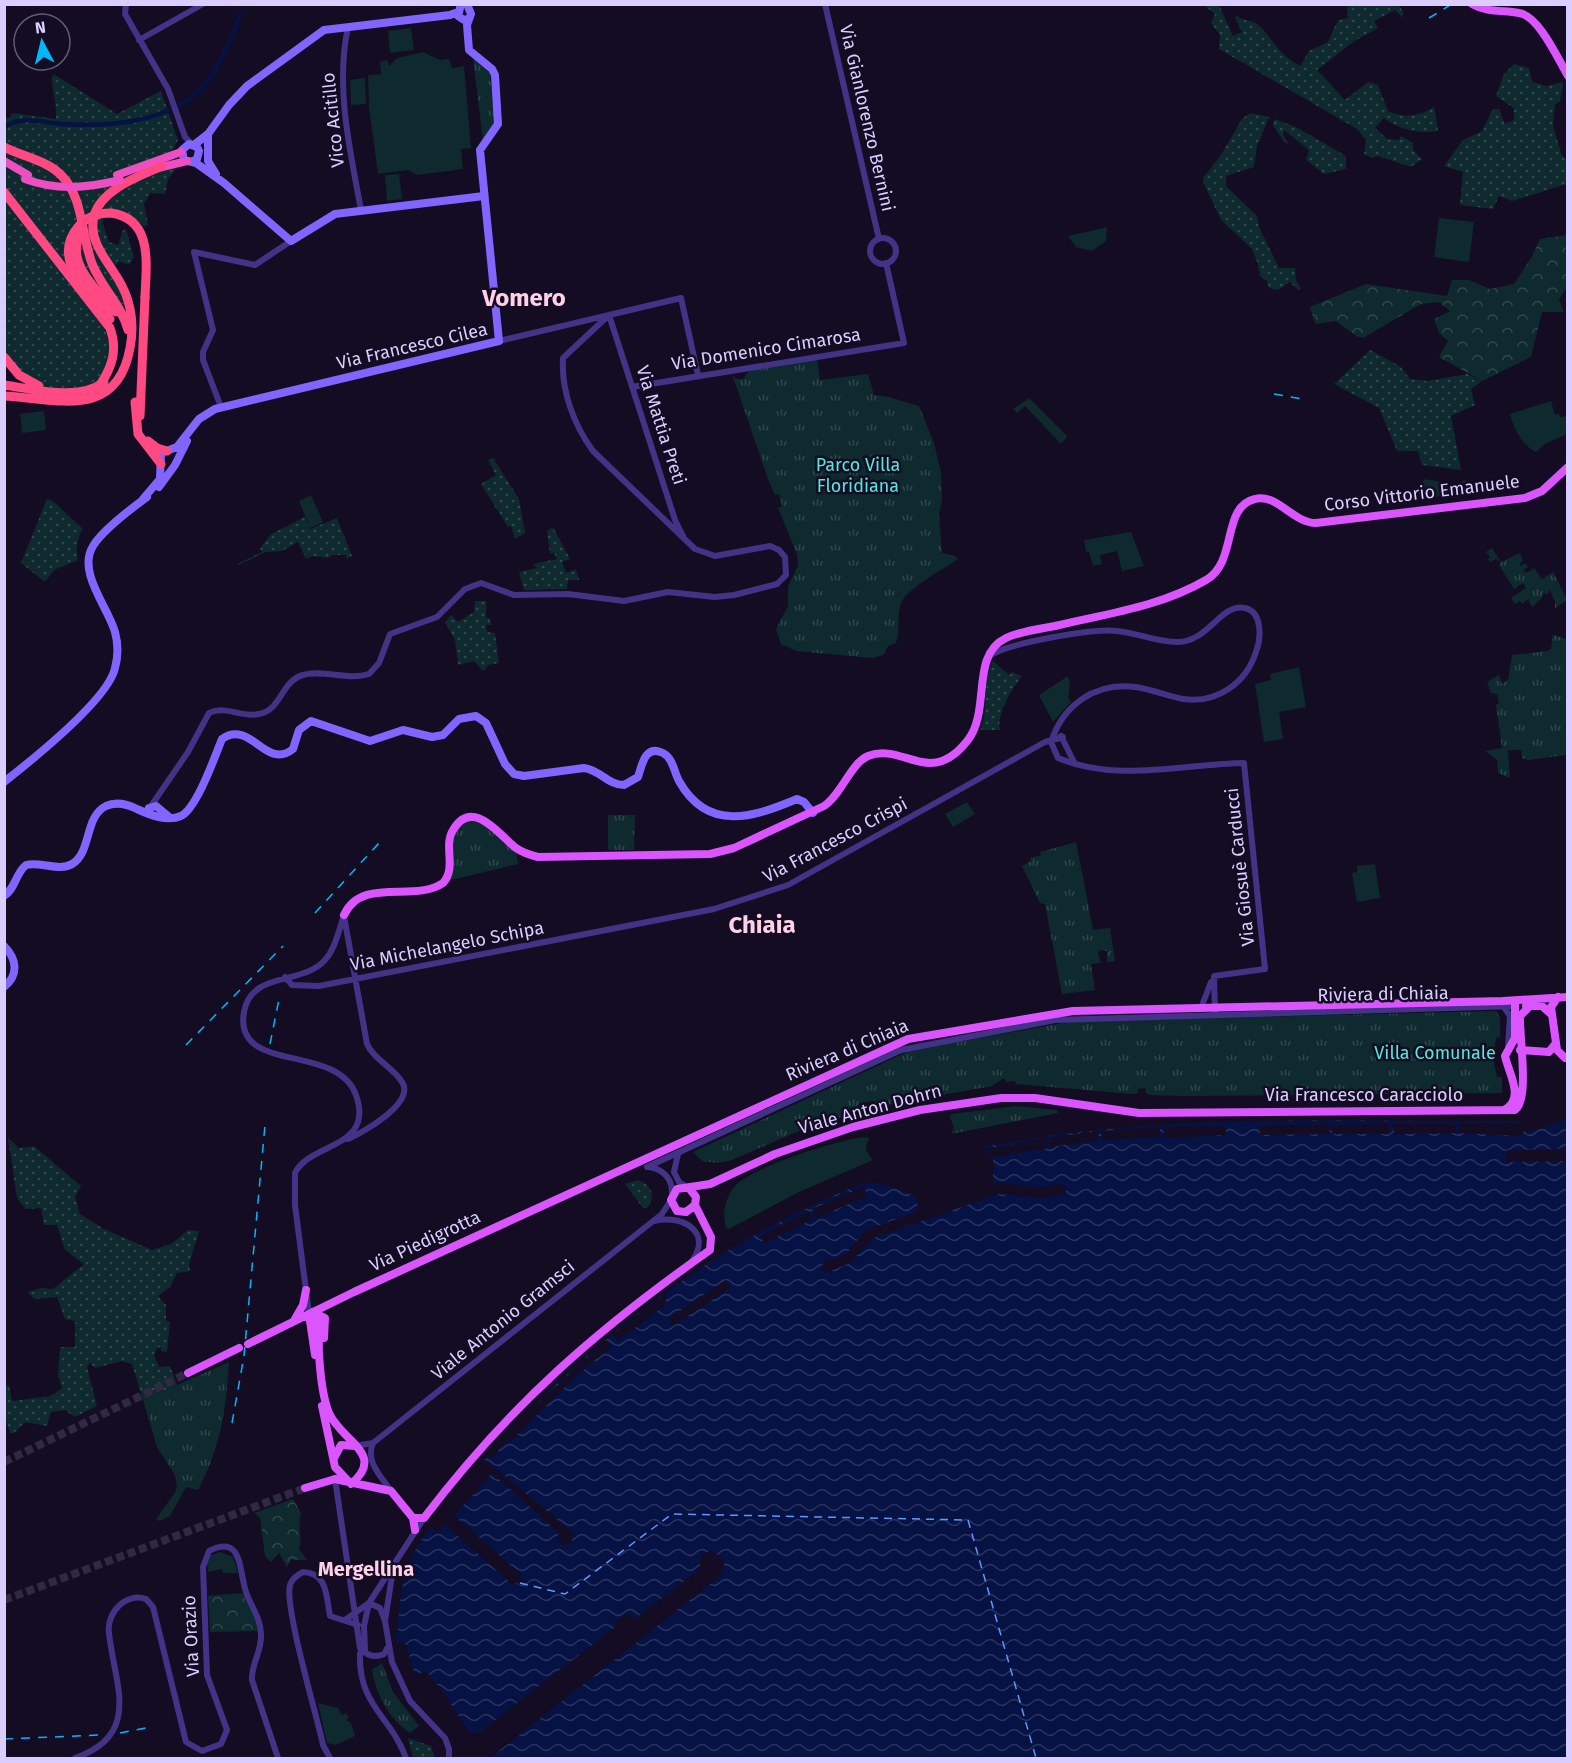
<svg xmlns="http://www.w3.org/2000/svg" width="1572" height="1763" viewBox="0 0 1572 1763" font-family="'Fira Sans',sans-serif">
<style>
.grass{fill:url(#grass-dots)}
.forest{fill:url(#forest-crowns)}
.park{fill:url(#park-tufts)}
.garden{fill:#0e2a2e}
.water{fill:url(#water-waves)}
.pier{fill:#130c23}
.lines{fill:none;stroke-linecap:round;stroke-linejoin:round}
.canal{stroke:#051243;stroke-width:4.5}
.ferry{stroke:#5c99ff;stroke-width:1.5;stroke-dasharray:8 6;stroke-linecap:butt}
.primary-tunnel{stroke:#312944;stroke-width:8;stroke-dasharray:8 4;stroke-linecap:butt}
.tertiary{stroke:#433386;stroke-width:6}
.secondary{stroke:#8165ff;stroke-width:8}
.primary{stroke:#db55ff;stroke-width:8}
.trunk{stroke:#ed4fc1;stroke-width:8}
.motorway{stroke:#ff4983;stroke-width:9}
.rail{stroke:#00b8f9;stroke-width:1.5;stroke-dasharray:9 8;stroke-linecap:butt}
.trunk-bridge{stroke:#ed4fc1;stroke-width:8}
.motorway-bridge{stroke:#ff4983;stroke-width:9}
.labels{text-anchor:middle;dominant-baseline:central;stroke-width:5;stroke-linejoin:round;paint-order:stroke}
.street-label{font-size:18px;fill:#dbceff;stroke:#130c23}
.park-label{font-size:18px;fill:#50e9db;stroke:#130c23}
.neighbourhood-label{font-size:20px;font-weight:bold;fill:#ffd0e6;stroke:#130c23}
.district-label{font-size:24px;font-weight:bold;fill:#ffd0e6;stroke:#130c23}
</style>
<defs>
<pattern id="grass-dots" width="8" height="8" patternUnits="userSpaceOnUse" patternTransform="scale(1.5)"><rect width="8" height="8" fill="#0e2a2e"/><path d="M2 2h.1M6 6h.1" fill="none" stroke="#30484d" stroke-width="1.8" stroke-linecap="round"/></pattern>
<pattern id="forest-crowns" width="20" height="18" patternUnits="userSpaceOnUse" patternTransform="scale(1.5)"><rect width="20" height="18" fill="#0e2a2e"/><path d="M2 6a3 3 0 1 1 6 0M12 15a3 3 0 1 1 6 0" fill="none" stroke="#30484d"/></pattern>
<pattern id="park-tufts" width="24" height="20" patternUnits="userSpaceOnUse" patternTransform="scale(1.5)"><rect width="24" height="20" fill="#0e2a2e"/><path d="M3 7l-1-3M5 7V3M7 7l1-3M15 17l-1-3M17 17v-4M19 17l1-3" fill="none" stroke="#30484d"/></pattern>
<pattern id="water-waves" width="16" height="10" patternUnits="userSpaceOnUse" patternTransform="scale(1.5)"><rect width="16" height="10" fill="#051243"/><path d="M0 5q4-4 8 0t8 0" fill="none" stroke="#29335f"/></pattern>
</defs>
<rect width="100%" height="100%" fill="#130c23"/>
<path class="grass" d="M1204,5H1219L1233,36L1242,32L1235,17L1237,16C1244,22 1252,19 1259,25C1276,43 1277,53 1300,66L1309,51L1328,42L1338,20L1348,18L1347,5H1398L1403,11V18L1395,10L1374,21L1378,28L1353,42L1317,70L1345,100L1368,82L1378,85L1388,111C1404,118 1418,117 1434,107L1438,131C1418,134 1400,130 1384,118L1375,128L1387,139L1399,140L1401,136L1413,143V150L1422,159L1411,167L1378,156L1372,158L1364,154L1366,140L1357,129L1219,49L1220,35L1211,23L1215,14Z
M1514,64L1529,68L1532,82L1546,86L1563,82L1560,102L1555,104L1553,126L1562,156L1567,159V184L1512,201L1499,196L1493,209L1460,205L1463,172L1444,166L1463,140L1482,131L1493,109H1499L1505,124L1514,120V108L1496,96L1504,74Z
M55,75L117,114L161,91L178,140L170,155L176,169L168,179L165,194L150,193L144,204L148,225L145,227C133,216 120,209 104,211L103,224L109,242L118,245L123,230L126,229L134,257L129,265L118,261L112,274L121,290L125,309L100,319C113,340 115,376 87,388C56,400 16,378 5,350V118H10L12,113L56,119C57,103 52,92 52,76Z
M1250,113L1269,117L1257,146L1254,167L1226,176V186L1257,216L1259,227L1279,268H1295L1296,280L1301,289L1298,290L1290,282L1278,290L1269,288L1267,281L1260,276L1258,264L1252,249L1221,220L1204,184L1203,178L1221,155L1242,119Z
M1275,119L1296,127L1346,156V169L1324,174L1306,160L1309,150L1284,130L1283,135L1289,144L1284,142L1273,125Z
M1370,350L1400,366L1410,379L1427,381L1467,374L1482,381L1471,389L1475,405L1451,416L1461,470L1422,465L1418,451H1397L1379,408L1334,384Z
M493,458L519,499L525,533L515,539L511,526L508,527L481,484L496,475L488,460Z
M47,499L53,501L83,529C78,535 75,551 78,560L54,570L45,582L21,563Z
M305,517L310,529L337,518L352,556L347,559L346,555H332L328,558L313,556L306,559L298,542L282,551L266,552L238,565L237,564L262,552L260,548L271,534Z
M553,527L570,559L562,562L566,573L576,569L579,580H568L567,589L524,590L519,572L537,568L533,564L557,559L554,553L550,554L547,531Z
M475,601H486V618H490L491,625H486L487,632L495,633L499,663L488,665L485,670H482L474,661L458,665L455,640L445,622L451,615L458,622L474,612Z
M993,661L1009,675L1012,672L1022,676C1012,689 996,713 1000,730H981C989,708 982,682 993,661Z
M8,1138L19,1148L34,1146L81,1186L75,1197L80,1214L104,1229L152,1250L171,1244L188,1230L199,1231L189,1265L190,1271L177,1273L170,1287L158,1296L166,1305V1321L170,1322L167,1352L161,1351V1347L157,1348L154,1355L159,1367L170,1366L177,1385L143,1400L132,1364L122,1361L95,1368L90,1363L87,1367L97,1406L75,1417L65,1410L51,1412L47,1426L25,1422L14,1433H10L5,1418V1386L9,1385L12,1401L51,1396L62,1388L58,1375L60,1347H75V1321L65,1319L57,1297L34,1299L28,1292L41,1288L53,1289L84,1264L65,1250L57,1225H44L41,1208L26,1209L17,1198Z
M638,1180C652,1185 656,1197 647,1208H643L625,1184Z
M408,1738L431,1746L435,1758H413Z"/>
<path class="forest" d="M1567,235V286L1559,300L1564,312H1542L1531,357L1482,381L1439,357L1448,341L1439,333L1434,319L1450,311L1439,302L1421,304L1363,338L1356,336L1336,321L1315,324L1310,307L1366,284L1447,296L1452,280H1469L1490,289L1514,284L1532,256L1540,239Z
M293,1499L301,1513C297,1526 303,1536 299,1549L307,1560H291L287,1567L279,1553L271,1562L265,1556L260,1518L254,1513Z
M242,1593L257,1622L258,1631L210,1632L208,1596Z"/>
<path class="park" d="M473,58L490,73L495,125L483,141Z
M817,359L820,380L868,374L874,395L889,397L919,406L934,443L941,473L942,499L939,515L942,553L955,556L958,559C944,569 903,590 900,606C897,619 900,631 896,643L888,646L883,655L872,658L796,651L781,644L776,629L788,606V587L798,565L797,554L778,508L782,506L779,494L775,495L768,479L732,374L736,379H743L749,371Z
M1492,548L1501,562L1520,553L1523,561L1519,564L1521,566L1525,563L1528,567L1523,570L1526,573L1534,568L1542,579L1553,572L1567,600L1555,608V601L1549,589L1548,594L1543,593L1542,598L1532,607L1528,599L1522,604L1520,601L1515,604L1511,598L1526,588L1523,583L1514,589L1499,565L1501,562L1496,559L1490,562L1488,559L1490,557L1486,552Z
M1553,635L1567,639V755L1528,760L1522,758L1521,750H1508L1510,778L1498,773L1497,760L1485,751L1502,748L1496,705L1499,703L1497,694L1491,693L1487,682L1499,675L1502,684L1508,680L1512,655L1547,651L1551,649Z
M608,815H635L634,850H608Z
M468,822H485L516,852L518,864L450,880C451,859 446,832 468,822Z
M1076,842L1093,930L1110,928L1115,961L1107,962V951L1100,950L1098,953L1101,963L1091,964L1095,990L1062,994L1045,904L1040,903L1022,866L1031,861L1030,858L1041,855L1040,852Z
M1496,1011L1500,1018V1037L1496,1038L1493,1058L1497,1077H1502V1093L1185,1096L1149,1095L1146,1093L1145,1088L1138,1089V1093L1133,1094L1016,1084L1014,1081L1006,1082L1004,1078L992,1086L876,1107L874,1101L860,1103L856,1112L801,1130L732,1160L718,1163L702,1161L693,1152L909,1051L1068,1022Z
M1016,1106L1057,1110L1058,1113L951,1134L954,1128L950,1117L952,1114Z
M229,1362C226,1411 221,1446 198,1490L186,1487L170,1516L159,1521L156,1519L175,1493L177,1486L175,1475L157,1447L143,1400Z
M382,1663L393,1692L419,1726L410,1733C389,1719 376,1694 372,1670Z"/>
<path class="garden" d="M411,28L414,50L390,53L388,31Z
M423,52L440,60L449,59L452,68L464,66L471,148L461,149L463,169L417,175L408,170L378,174L369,107L368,75L381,74L380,62L387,60L389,66L397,58Z
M365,78L366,104L351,105L350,80Z
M399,174L402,199L387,201L385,175Z
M1439,218L1474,222L1469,262L1434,257Z
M1107,227L1106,241L1092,251L1076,247L1068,236Z
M1029,398L1067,436L1063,442L1060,443L1025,406L1017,413L1013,409Z
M1551,401L1555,415L1559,414L1560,417L1567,416V434L1545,444L1536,452C1522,445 1514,429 1510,414Z
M44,411L46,430L22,433L20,414Z
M1423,479L1456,484L1464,480L1471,483L1472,491L1429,498L1425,496Z
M311,495L323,522L310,528L299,501Z
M1131,532L1144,566L1122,571L1117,551L1100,555L1102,564L1093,566L1089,552H1086L1084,540Z
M1299,667L1306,707L1279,712L1283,739L1264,742L1255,684L1271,680L1270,674Z
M1068,676L1070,684L1068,698L1071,702L1053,722L1039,695Z
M967,802L975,814L953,827L945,814Z
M1375,864L1380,898L1357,902L1352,873L1357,872V866Z
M865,1137L870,1139C862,1147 868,1154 873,1160L799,1192L729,1229L726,1228C722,1214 725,1200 733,1188C750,1167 837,1140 865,1137Z
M220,1552L233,1557L238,1573H223L222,1569L208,1572L207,1562L211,1555Z
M318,1703L338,1708L342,1715L346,1713L349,1718L346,1720L351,1723L355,1736L336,1745L327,1743Z"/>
<path class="water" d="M1567,1120V1758H490L719,1577L723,1559L712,1551L700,1559L701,1573L632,1624L627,1621L617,1626L480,1732L472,1734C455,1714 445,1691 426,1671L415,1675L405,1642L397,1643L395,1633L398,1632C398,1594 406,1556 431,1527L438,1533L445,1524L512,1584L523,1581L519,1577L521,1574L454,1516L492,1473L559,1532L558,1538L563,1545L572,1541L573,1533L484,1459L487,1455L491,1459L510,1437L508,1435C527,1416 543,1396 564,1377C639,1306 728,1243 822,1201C832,1197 860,1183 869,1183C884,1183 901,1191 916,1196L918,1212L993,1186V1159L987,1158L985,1147C1160,1111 1342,1123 1519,1121L1524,1131L1532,1132L1536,1129C1547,1130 1555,1121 1567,1120Z"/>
<path class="pier" d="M1459,1123H1519L1524,1131L1520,1136L1459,1133Z
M1329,1124L1330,1134L1260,1135V1126Z
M1390,1124V1134H1332V1125Z
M1394,1124H1456V1133L1394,1134Z
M1226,1126V1135L1164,1138L1163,1127Z
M1160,1127V1137L1102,1140L1101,1131Z
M1098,1131L1099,1140L1050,1147L1049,1138Z
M1046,1138L1048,1148L989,1158L987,1149Z
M1567,1149V1161L1508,1162L1505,1156L1507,1150Z
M999,1182L1038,1188L1060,1184L1067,1187L1065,1194L1041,1198L998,1194L873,1238L850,1263L828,1272L821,1270L823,1263L846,1254L866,1230Z
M864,1187L867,1196L816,1218L812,1209Z
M809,1211L813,1219L764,1243L760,1236Z
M726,1280L731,1287L673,1326L668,1319Z
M666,1293L665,1305L618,1341L613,1334Z
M606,1340L611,1346L570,1382L507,1445L510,1440L508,1435L521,1420Z
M495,1468L573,1533L571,1544L563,1545L559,1542L558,1532L492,1473L494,1471L561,1530L564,1542H569L570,1534L494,1471Z
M454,1516L521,1575L519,1577L523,1581L519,1585L515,1581L512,1584L445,1524L447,1522L512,1580L516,1578L517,1575L451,1518Z
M712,1551L723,1559L724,1566L719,1577L487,1758L565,1693L716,1575L721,1561L712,1554L705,1555L702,1564L703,1575L633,1627L624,1625L481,1735L470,1736L475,1732H480L617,1626L614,1622L627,1613L633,1620L699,1570L703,1553Z"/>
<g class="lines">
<path class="canal" d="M4,127C24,115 40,122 62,124C108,127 169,123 203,86C219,69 234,35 240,13"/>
<path class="ferry" d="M520,1583L565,1594L672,1514L968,1520L1036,1758"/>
<path class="primary-tunnel" d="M4,1462L188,1373
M4,1600L305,1488"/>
<path class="tertiary" d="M126,4L125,14L168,89L185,137L192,144
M825,4L879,239
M348,27C335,87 350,150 361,210
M139,40L203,4
M870 251a13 13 0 1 1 26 0a13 13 0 1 1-26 0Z
M609,315L675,520L683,536
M499,341L681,298L698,375
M632,387L904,343L886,263
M221,407L203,360V352L213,330L194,252L255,265L291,241
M989,656C1008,643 1093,628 1117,631C1138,633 1159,643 1179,642C1210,640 1221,603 1245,608C1263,612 1261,639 1256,652C1246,683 1217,704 1183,699C1167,696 1151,689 1135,687C1095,682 1063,705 1051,742L1058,758C1117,783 1183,764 1244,763L1265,969L1214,976L1215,1014
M1061,736L1075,764
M151,806L188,752L209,713C226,705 242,718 259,714C281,711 281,681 303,675C324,669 348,681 369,674L379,663L390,634L437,617L465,589L481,583L514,595L568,594L624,601L668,592L715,597L734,595L777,584L786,575L785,557L779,550L770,546L715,556L695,549L593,451C574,425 561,391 563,358L609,315
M344,916L367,1044C374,1060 393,1067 402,1082C416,1103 362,1133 348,1139
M285,977L292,985L319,986L714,909L788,885L1045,742L1063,737
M1504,1007L1510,1016L1508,1048
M1201,1008L1211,982
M678,1154L674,1172L679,1182L687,1187
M647,1167L901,1050L1055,1020L1515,1006
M649,1167C664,1169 673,1180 672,1195
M654,1221C681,1214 713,1231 692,1261
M309,1314L295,1205V1173C310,1142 375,1149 356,1095C337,1042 233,1075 244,1012C251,971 302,985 324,961C335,950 339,930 344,915
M373,1443C365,1462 381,1476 391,1491
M355,1446L373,1443L662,1214L671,1200
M335,1479L360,1648C367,1656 375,1658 384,1654L388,1647
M394,1563L385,1621L392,1662L410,1701L445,1738L449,1749V1758
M345,1620L369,1603L424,1518
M385,1621L380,1608L369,1603L364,1626L365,1650L360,1653C358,1706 391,1716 406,1758
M75,1758C143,1735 114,1683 109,1633C106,1613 126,1592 146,1599L153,1607L186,1742L202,1751L221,1744L227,1730L207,1675L203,1567L209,1551C243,1533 239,1572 246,1592C251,1607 261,1618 261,1635C262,1651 251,1664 252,1680L278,1758
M330,1758L323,1745C317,1716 284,1606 290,1585C292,1579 297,1575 303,1572C328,1573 326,1596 330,1616L358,1625"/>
<path class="secondary" d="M461,4L458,16L464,20L468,19
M208,135V161L216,174
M194,145L208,134L229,105L247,86L324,30L450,15L458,12
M192,162L197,159L199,151L197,147L189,144L182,150L184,160L196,163L224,183L291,241L335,214L484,196
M159,487L175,465L187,441
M143,499L160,479L161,453L177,447L199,419L215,409L499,341L480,150L498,124L495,75L492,69L469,50L467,25L471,14L467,4
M4,782C32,760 108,700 115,668C118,657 118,643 115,632C108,607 77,572 93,546C102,531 132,508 147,497
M149,808L156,806L168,816
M4,896C16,888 15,874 26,865C40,861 59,872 72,864C92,852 84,817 106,806C117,801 127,804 137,809C150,815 167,822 181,816C197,808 215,756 222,739C251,719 266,771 293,749L299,730L311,721L370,741L403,730L432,737L443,735L459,719L476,716L486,723L505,764L514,774L524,776L584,768C600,770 608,785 624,785L638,777C642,765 645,744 663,753C673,758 674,772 679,781C708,833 754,817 797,799L804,802L813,813
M4,946C17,959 19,975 4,987"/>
<path class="primary" d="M1472,4C1488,13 1502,10 1519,13C1539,16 1558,59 1568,76
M344,915C362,876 414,903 443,883C457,868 443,846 453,830C473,796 501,837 516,848C523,853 530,855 538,857L710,854L734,848L824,806C841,795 851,763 868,756C904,742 930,789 968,740C991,710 970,655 1006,638C1021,631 1039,629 1055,626C1105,614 1160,607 1206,580C1238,562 1221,507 1255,499C1277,493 1293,523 1316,523L1525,498L1542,491L1568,467
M1558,997L1551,1007L1557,1050L1565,1058
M1526,1006H1542L1551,1014
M1520,1050L1549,1052L1556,1043
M1504,1110C1526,1099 1508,1072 1505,1056L1515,1038V1001
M689,1188L696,1197L695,1205L686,1212L677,1211L671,1200L677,1189L710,1184L775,1154L853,1127L920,1110L1001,1098H1035L1139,1113L1515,1110C1530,1100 1519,1035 1520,1016L1530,1006
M313,1312C322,1324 318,1338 319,1353C320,1371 322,1396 329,1413C341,1441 387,1454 351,1484
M313,1312L325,1318L324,1338
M309,1314L315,1355
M295,1319L303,1305L306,1290
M248,1344L354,1292L908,1039L1073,1011L1503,1001L1568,997
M188,1373L239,1348
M322,1406L335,1467L349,1482
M334,1458L341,1445L355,1446
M335,1479L391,1491L413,1518H424C509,1406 596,1330 710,1250L711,1237L695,1205
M305,1488L335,1479
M413,1518L415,1530"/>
<path class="trunk" d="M4,161L28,175
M158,168L187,161
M117,175L181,152"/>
<path class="motorway" d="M4,147C23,157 47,160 62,176C84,198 81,238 93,266C103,289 122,306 128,330
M4,192L110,328C118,350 112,367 100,385
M111,213C154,219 146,265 145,297
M4,357L19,375L39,386
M4,385C35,389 78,402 104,382
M4,396C58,399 117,420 130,348C134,328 132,305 122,286C111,264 87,243 94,216C101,189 140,176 162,166
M135,402L138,434L161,464
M148,441L157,448L167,451"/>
<path class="rail" d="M1429,18L1452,4
M1274,394L1303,399
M315,913L379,843
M270,1044L279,999
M186,1045L283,946
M232,1423L244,1356L265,1125
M120,1733L150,1727
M4,1739L100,1735"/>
<path class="trunk-bridge" d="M25,179C57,191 87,188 120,180"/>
<path class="motorway-bridge" d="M83,230C61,260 98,291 116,312
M110,319C90,294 50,260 78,227C86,217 98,213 111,213
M140,416L145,297"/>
</g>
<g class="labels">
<g class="street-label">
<text transform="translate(867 118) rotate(77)">Via Gianlorenzo Bernini</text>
<text transform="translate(333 120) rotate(-96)">Vico Acitillo</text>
<text transform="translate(412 346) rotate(-13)">Via Francesco Cilea</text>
<text transform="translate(766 349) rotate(-9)">Via Domenico Cimarosa</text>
<text transform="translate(661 425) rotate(72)">Via Mattia Preti</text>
<text transform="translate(1422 493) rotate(-7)">Corso Vittorio Emanuele</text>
<text transform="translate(835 840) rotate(-28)">Via Francesco Crispi</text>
<text transform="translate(1240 867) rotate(-96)">Via Giosuè Carducci</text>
<text transform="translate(447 946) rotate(-11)">Via Michelangelo Schipa</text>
<text transform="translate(1383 994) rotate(-1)">Riviera di Chiaia</text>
<text transform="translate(847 1050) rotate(-23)">Riviera di Chiaia</text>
<text x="1364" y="1095">Via Francesco Caracciolo</text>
<text transform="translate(870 1109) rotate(-15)">Viale Anton Dohrn</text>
<text transform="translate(425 1241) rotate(-25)">Via Piedigrotta</text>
<text transform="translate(503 1320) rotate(-39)">Viale Antonio Gramsci</text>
<text transform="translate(191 1636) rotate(-93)">Via Orazio</text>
</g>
<g class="park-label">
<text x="858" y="465">Parco Villa<tspan x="858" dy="21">Floridiana</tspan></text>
<text x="1435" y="1053">Villa Comunale</text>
</g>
<g class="neighbourhood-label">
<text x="366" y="1569">Mergellina</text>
</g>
<g class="district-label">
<text x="524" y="298">Vomero</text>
<text x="762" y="925">Chiaia</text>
</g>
</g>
<rect width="1572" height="1763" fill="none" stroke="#dbceff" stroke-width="12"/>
<g transform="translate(42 42) rotate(353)"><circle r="28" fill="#130c23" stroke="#635a7b" stroke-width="1.5"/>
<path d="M0-4.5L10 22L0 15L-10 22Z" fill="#00b8f9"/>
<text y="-9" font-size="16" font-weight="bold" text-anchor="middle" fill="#dbceff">N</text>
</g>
</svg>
